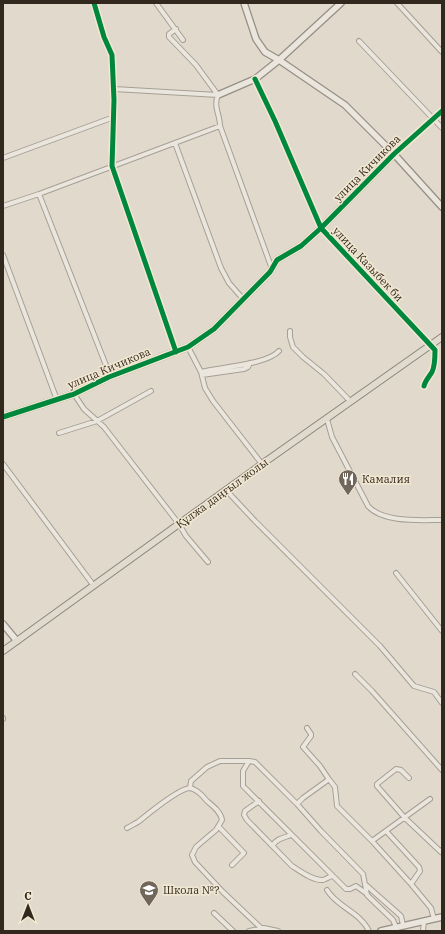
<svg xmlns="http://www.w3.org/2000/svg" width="445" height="934" viewBox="0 0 445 934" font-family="'IBM Plex Serif',serif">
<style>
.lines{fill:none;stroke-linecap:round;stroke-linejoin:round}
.street-casing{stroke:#a69f95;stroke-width:6}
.secondary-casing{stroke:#968f85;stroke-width:8}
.primary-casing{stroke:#8c857c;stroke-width:8}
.street{stroke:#eae5dd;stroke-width:4}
.secondary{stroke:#eae5dd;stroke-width:5.5}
.primary{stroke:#e1dbcf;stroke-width:6}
.cycleway-casing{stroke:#f2e8d2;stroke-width:8}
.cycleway{stroke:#00873e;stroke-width:5}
.labels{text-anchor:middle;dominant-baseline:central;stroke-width:3;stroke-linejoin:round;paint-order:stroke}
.street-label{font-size:11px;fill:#33281e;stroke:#f2e8d2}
.poi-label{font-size:11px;fill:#33281e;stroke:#f2e8d2;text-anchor:start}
</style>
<rect width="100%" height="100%" fill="#e1dacc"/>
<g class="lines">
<g class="street-casing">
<path id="street" d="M94,3L104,37L112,55L114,100L112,166L176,352
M156,3L183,40
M397,3L442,52
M176,29L169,34V37L196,65L218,95
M359,41L442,128
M255,79L275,121L321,228L435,350C435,357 435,366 432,372C429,377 425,381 424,386
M114,89L218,95
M218,95C213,107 220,114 220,126L272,269
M175,143L221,268L229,283L244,300
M394,154L442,111
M3,158L114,117
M39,194L109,373V377
M3,206L39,194L220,126
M3,255L57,400
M290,331V337L293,347L303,357L324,374L351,402
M188,347L201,372L205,388L213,401L262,464
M201,372C220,367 266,365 279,351
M202,375L244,369L248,367L250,363
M74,394L84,409L104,427L179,524L186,536L208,562
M327,419L332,437L368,506C383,523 420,520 442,520
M59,433L97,421L151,391
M3,464L94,586
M226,490L255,521L380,646L414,686L434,692L442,703
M396,573L442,631
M355,674L372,691L442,770
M3,718V719
M307,728L311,734V736L303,747L320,766L328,778V780L303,798L297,804L321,831L363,874L367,895L393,920L396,927
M328,778L335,787L337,806L372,841
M409,778L401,770L396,769L377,784V786L405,818L441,852L442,850
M190,788L191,781L207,767L220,761H249
M430,799L372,841L411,884L431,908L434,919
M259,801L245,811L244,815L247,820L292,866C300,871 313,881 323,880C326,879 329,877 332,876
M297,804L255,762L249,761L243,771V786L346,889H350L356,886L367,894
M219,827L244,853L232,865
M127,828C131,826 134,824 138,822C148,814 179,788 190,788C196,789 203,796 207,801C213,806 221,812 222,820L216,830L196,847L192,855L195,862L223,892L261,928
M386,831L419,867L420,871L411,884
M273,845C277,838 284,838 291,835
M366,885L401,916L403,925
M327,890C337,907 360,912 369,931
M214,913L233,931
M249,931L264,928L278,931
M423,931L424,921"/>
</g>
<g class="secondary-casing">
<path id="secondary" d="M244,3L256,39L265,52L279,60L345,105L394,154L442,207
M218,95L255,79L279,60L341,3
M3,417L74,394L109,377L188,347L214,329L270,272L277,260L301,246L321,228L394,154
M3,624L17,641
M381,931L442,917"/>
</g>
<g class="primary-casing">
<path id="primary" d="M3,651L262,464L442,337"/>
</g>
<use href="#street" class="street"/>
<use href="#secondary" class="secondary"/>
<use href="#primary" class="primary"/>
<g class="cycleway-casing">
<path id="cycleway" d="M94,3L104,37L112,55L114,100L112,166L176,352
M255,79L275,121L321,228L435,350C435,357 435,366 432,372C429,377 425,381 424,386
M3,417L74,394L109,377L188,347L214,329L270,272L277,260L301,246L321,228L394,154L442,111"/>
</g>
<use href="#cycleway" class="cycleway"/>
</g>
<defs>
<g id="restaurant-pin" transform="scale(1)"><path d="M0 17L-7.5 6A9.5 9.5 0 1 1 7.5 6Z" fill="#70665b" stroke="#f2e8d2"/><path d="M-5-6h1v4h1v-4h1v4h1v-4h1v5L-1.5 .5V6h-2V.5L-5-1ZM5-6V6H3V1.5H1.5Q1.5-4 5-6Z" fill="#fff"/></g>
<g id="school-pin" transform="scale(1)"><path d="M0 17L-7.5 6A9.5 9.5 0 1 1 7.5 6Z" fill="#70665b" stroke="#f2e8d2"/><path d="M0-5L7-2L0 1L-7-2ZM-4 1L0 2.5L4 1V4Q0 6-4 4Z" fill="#fff"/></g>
</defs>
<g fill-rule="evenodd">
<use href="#restaurant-pin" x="348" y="479"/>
<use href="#school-pin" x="149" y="890"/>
</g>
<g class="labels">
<g class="street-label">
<text transform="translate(367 168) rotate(-45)">улица Кичикова</text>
<text transform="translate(368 264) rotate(47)">улица Казыбек би</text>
<text transform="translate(109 368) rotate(-23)">улица Кичикова</text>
<text transform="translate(222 493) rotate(-36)">Құлжа даңғыл жолы</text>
</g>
<g class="poi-label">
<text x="362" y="479">Камалия</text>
<text x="163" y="890">Школа №?</text>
</g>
</g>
<rect width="445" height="934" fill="none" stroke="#33281e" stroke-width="8"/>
<g transform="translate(28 906)" stroke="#f2e8d2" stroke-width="3" paint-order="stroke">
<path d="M0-3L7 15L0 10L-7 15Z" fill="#33281e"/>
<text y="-6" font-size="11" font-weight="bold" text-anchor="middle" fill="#33281e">С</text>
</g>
</svg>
